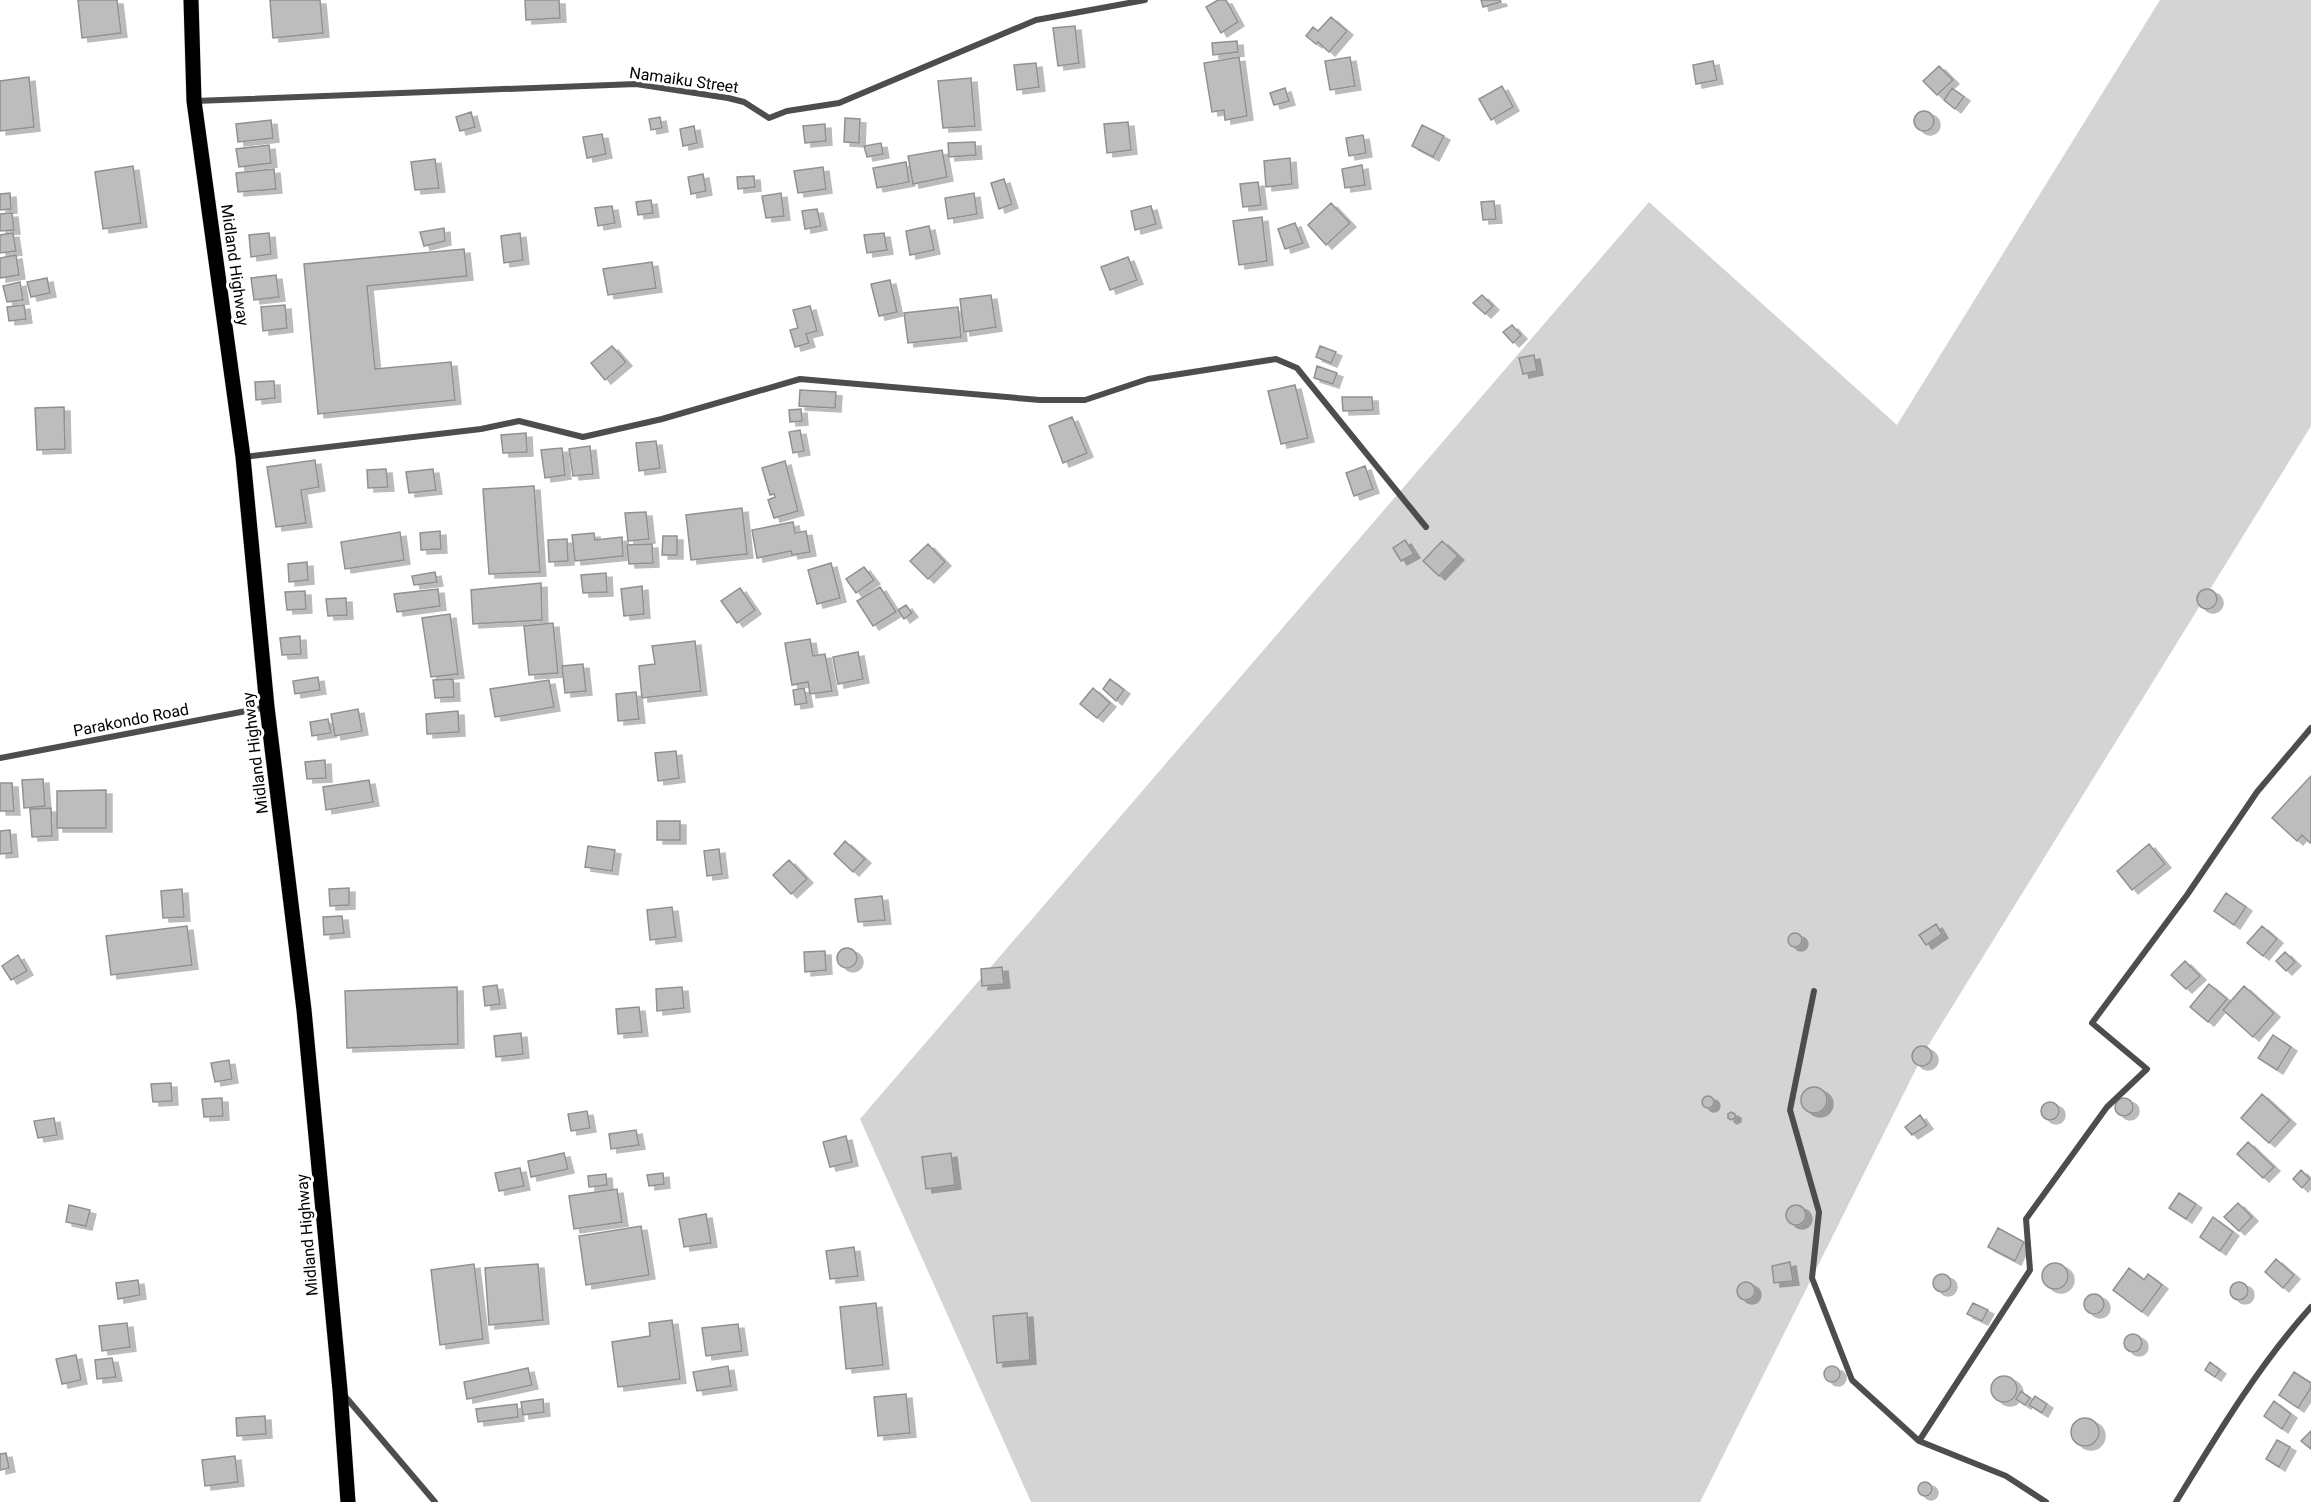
<svg xmlns="http://www.w3.org/2000/svg" width="2311" height="1502" viewBox="0 0 2311 1502" font-family="Roboto,sans-serif">
<style>
.green{fill:#d4d4d4}
.building{fill:#bdbdbd;stroke:#919191;stroke-width:1.5;filter:url(#shadow)}
.lines{fill:none;stroke-linecap:round;stroke-linejoin:round}
.primary-casing{stroke:#dbdbdb;stroke-width:16}
.street{stroke:#4d4d4d;stroke-width:6}
.primary{stroke:#000;stroke-width:15}
.labels{text-anchor:middle;dominant-baseline:central;stroke-width:6;stroke-linejoin:round;paint-order:stroke}
.street-label{font-size:16px;fill:#000;stroke:#fff}
</style>
<defs>
<filter id="shadow"><feDropShadow dx="6" dy="4" stdDeviation="0" flood-color="#0004"/></filter>
</defs>
<rect width="100%" height="100%" fill="#fff"/>
<path class="green" d="M2160,0H2311V426L1926,1049L1700,1502H1031L860,1119L1649,202L1897,425Z"/>
<path class="building" d="M78,0H117L121,33L82,38Z
M270,0H320L323,33L273,38Z
M525,0H559L560,18L526,20Z
M1218,0H1226L1238,22L1221,33L1206,7Z
M1481,0H1500L1501,2L1483,7Z
M1331,17L1347,31L1329,52L1318,42L1316,44L1306,36L1313,27L1318,31Z
M1075,26L1079,63L1058,66L1053,28Z
M1237,41L1238,52L1213,55L1212,43Z
M1239,57L1247,116L1225,120L1224,110L1212,112L1204,63Z
M1350,57L1355,86L1330,90L1325,61Z
M1713,61L1717,80L1696,84L1693,65Z
M1036,63L1039,87L1017,90L1014,65Z
M1939,66L1953,80L1937,95L1923,81Z
M29,77L34,127L0,131V81Z
M971,78L975,126L943,128L938,81Z
M1502,86L1513,107L1491,120L1479,99Z
M1285,88L1289,101L1274,105L1270,93Z
M1952,88L1964,97L1955,109L1944,100Z
M1914 121a10 10 0 1 1 20 0a10 10 0 1 1-20 0Z
M471,112L475,127L460,131L456,117Z
M660,117L662,128L651,130L649,119Z
M845,118L860,119L859,143L844,142Z
M271,120L273,138L238,142L236,124Z
M1128,122L1131,150L1107,153L1104,124Z
M825,124L826,141L805,143L803,126Z
M1422,125L1444,136L1433,157L1412,146Z
M694,126L697,143L683,146L680,129Z
M602,134L606,154L587,158L583,137Z
M1363,135L1366,153L1349,156L1346,138Z
M975,142L976,155L949,157L948,143Z
M881,143L883,154L867,157L864,146Z
M269,145L271,163L239,167L236,149Z
M942,150L947,177L913,184L908,156Z
M1290,158L1292,184L1266,187L1264,161Z
M435,159L439,188L415,190L411,162Z
M906,162L909,182L877,188L873,168Z
M1362,165L1365,185L1345,188L1342,169Z
M133,166L141,223L103,229L95,172Z
M823,167L826,189L798,193L794,171Z
M274,169L276,189L238,192L236,173Z
M703,174L706,191L691,194L688,177Z
M754,176L755,187L738,189L737,177Z
M1004,179L1012,204L999,209L991,183Z
M1258,182L1261,205L1243,207L1240,184Z
M10,193L11,209L0,210V194Z
M781,193L784,216L766,218L762,196Z
M974,193L977,214L948,219L945,198Z
M651,200L653,213L638,215L636,202Z
M1494,201L1496,219L1483,220L1481,202Z
M1331,203L1350,223L1326,245L1308,225Z
M612,206L615,223L598,226L595,208Z
M1151,206L1156,224L1135,230L1131,211Z
M817,209L821,226L805,229L802,211Z
M12,213L14,230L0,231V214Z
M1262,217L1267,261L1239,265L1233,221Z
M1295,223L1303,243L1285,249L1278,229Z
M929,226L934,250L910,255L906,231Z
M444,228L445,241L424,246L420,232Z
M13,233L16,251L0,253V235Z
M269,233L271,254L251,257L249,235Z
M520,233L523,260L504,263L501,236Z
M884,233L887,250L867,253L864,235Z
M464,249L467,276L367,286L375,369L451,362L455,400L318,414L304,264Z
M16,255L19,275L0,278V258Z
M1128,257L1137,280L1110,290L1101,267Z
M652,262L656,288L608,295L603,269Z
M276,275L279,297L254,300L251,278Z
M47,278L50,293L31,297L27,282Z
M890,280L897,312L879,316L871,284Z
M20,282L23,300L7,302L3,286Z
M991,295L996,327L964,332L960,299Z
M1482,295L1493,306L1485,314L1473,303Z
M24,305L26,319L9,321L7,307Z
M285,305L287,328L263,331L261,307Z
M810,306L817,331L806,334L809,343L795,347L790,330L798,328L793,310Z
M958,307L961,337L908,343L904,313Z
M1512,325L1521,335L1513,343L1503,332Z
M612,346L626,362L605,380L591,363Z
M1320,346L1336,352L1331,363L1316,357Z
M1534,355L1537,371L1523,374L1519,358Z
M1317,366L1337,373L1333,384L1314,378Z
M274,381L275,398L256,400L255,382Z
M1295,385L1308,438L1281,444L1268,391Z
M800,390L836,392L835,408L799,406Z
M1342,397H1372L1373,410L1343,411Z
M64,407L65,449L37,450L35,408Z
M801,409L802,421L790,422L789,410Z
M1072,417L1087,453L1063,463L1049,426Z
M800,430L804,451L793,453L789,432Z
M526,433L527,452L503,453L501,435Z
M656,441L660,468L639,471L636,443Z
M590,446L593,474L573,476L569,449Z
M562,448L565,475L545,478L541,450Z
M315,460L319,487L301,490L306,523L276,527L267,467Z
M785,461L798,511L774,518L768,500L775,497L774,494L770,495L762,468Z
M1365,466L1373,489L1354,496L1346,473Z
M386,469L388,487L368,488L367,470Z
M433,469L436,490L409,493L406,472Z
M534,486L540,572L489,574L483,489Z
M742,508L747,554L691,560L686,515Z
M646,512L649,539L628,541L625,513Z
M793,522L795,533L806,531L810,552L792,555L791,551L757,558L752,530Z
M440,531L441,549L421,550L420,533Z
M400,532L404,560L345,569L341,542Z
M594,533L595,540L622,537L623,556L575,561L572,535Z
M663,536H677V555H662Z
M567,539L568,561L549,562L548,540Z
M1405,540L1414,554L1401,561L1393,548Z
M1442,541L1458,556L1439,576L1423,561Z
M652,544L653,563L629,564L627,545Z
M928,544L945,562L928,579L910,561Z
M307,562L308,580L289,582L288,564Z
M831,563L840,598L817,604L808,570Z
M864,567L874,580L856,593L846,579Z
M435,572L437,582L414,585L412,576Z
M606,573L607,592L583,593L581,575Z
M541,583L542,620L473,624L471,590Z
M642,586L644,614L624,616L621,589Z
M880,587L896,612L873,626L857,601Z
M740,588L755,610L737,623L721,601Z
M2197 599a10 10 0 1 1 20 0a10 10 0 1 1-20 0Z
M438,589L440,606L397,612L394,594Z
M305,591L306,609L287,610L285,592Z
M346,598L347,615L328,616L326,599Z
M906,605L912,613L904,619L898,610Z
M450,614L458,674L431,677L422,618Z
M553,623L558,673L529,675L524,626Z
M300,636L301,654L282,655L280,638Z
M810,639L813,656L825,654L832,691L810,694L808,682L792,685L785,643Z
M695,641L701,691L642,698L639,666L655,664L652,646Z
M858,652L863,679L838,684L833,657Z
M583,664L586,691L565,693L562,666Z
M318,677L320,690L295,694L293,681Z
M453,679L454,697L435,698L433,680Z
M1110,679L1124,690L1116,701L1103,689Z
M549,680L554,707L495,717L490,689Z
M804,688L807,703L795,705L793,690Z
M1093,688L1110,703L1097,718L1080,704Z
M636,692L639,719L618,721L616,694Z
M358,709L362,731L335,736L331,714Z
M458,711L459,732L427,734L426,714Z
M328,719L331,733L312,736L310,722Z
M676,751L679,778L658,781L655,753Z
M325,760L326,778L307,779L305,762Z
M2311,776V842L2310,843L2302,835L2297,841L2272,818Z
M43,779L45,806L24,808L22,780Z
M369,780L373,802L326,810L323,787Z
M0,783H12L14,811H0Z
M106,790V828H57V791Z
M51,808L52,836L32,837L30,809Z
M657,821H680V840H657Z
M10,830L12,853L0,854V831Z
M845,841L865,859L853,872L834,854Z
M2149,844L2165,864L2132,890L2117,871Z
M588,846L615,850L612,871L585,867Z
M719,849L722,874L707,876L704,851Z
M789,860L807,879L791,894L773,875Z
M349,888V905L330,906L329,889Z
M182,889L184,917L163,918L161,891Z
M2226,893L2246,907L2234,925L2214,911Z
M882,896L885,920L858,922L855,899Z
M672,907L676,937L650,940L647,910Z
M342,916L344,933L324,935L323,917Z
M1936,924L1942,934L1926,945L1919,935Z
M187,926L192,965L111,975L106,936Z
M2262,926L2277,939L2263,956L2247,943Z
M1788 940a7 7 0 1 1 14 0a7 7 0 1 1-14 0Z
M837 958a10 10 0 1 1 20 0a10 10 0 1 1-20 0Z
M825,951L826,970L805,972L804,952Z
M2285,952L2295,962L2286,971L2276,961Z
M18,955L27,971L11,980L2,966Z
M2185,961L2200,976L2186,989L2171,975Z
M1002,967L1004,984L982,986L981,969Z
M2209,984L2227,999L2208,1022L2190,1007Z
M497,985L500,1004L485,1006L483,987Z
M2244,986L2274,1013L2253,1037L2223,1010Z
M457,987L458,1044L347,1048L345,991Z
M682,987L684,1008L657,1011L656,989Z
M639,1007L642,1032L618,1034L616,1009Z
M521,1033L523,1054L496,1057L494,1036Z
M2273,1035L2291,1047L2277,1070L2258,1058Z
M1912 1056a10 10 0 1 1 20 0a10 10 0 1 1-20 0Z
M229,1060L232,1079L215,1082L211,1063Z
M171,1083L172,1101L153,1102L151,1084Z
M1801 1100a13 13 0 1 1 26 0a13 13 0 1 1-26 0Z
M2262,1094L2290,1120L2269,1143L2241,1118Z
M1702 1102a6 6 0 1 1 12 0a6 6 0 1 1-12 0Z
M2115 1107a9 9 0 1 1 18 0a9 9 0 1 1-18 0Z
M222,1098L223,1116L204,1117L202,1099Z
M2041 1111a9 9 0 1 1 18 0a9 9 0 1 1-18 0Z
M587,1111L590,1128L571,1131L568,1114Z
M1731,1112L1735,1114V1118L1731,1120L1728,1118V1114Z
M1920,1115L1927,1125L1912,1135L1905,1127Z
M54,1118L57,1135L38,1138L34,1121Z
M636,1130L639,1145L611,1149L609,1134Z
M846,1136L852,1162L830,1167L823,1142Z
M2248,1142L2274,1167L2263,1178L2237,1154Z
M564,1153L568,1169L531,1177L528,1161Z
M951,1153L955,1185L926,1189L922,1157Z
M520,1168L524,1186L499,1191L495,1173Z
M2301,1170L2310,1179L2302,1188L2293,1179Z
M663,1173L664,1184L649,1186L647,1175Z
M606,1174L607,1185L589,1187L588,1176Z
M617,1189L622,1222L574,1229L569,1196Z
M2179,1193L2196,1204L2186,1219L2169,1208Z
M2238,1203L2252,1217L2239,1231L2224,1217Z
M69,1205L90,1210L86,1226L66,1222Z
M1786 1215a10 10 0 1 1 20 0a10 10 0 1 1-20 0Z
M706,1214L711,1243L684,1247L679,1219Z
M2213,1217L2233,1232L2220,1251L2200,1237Z
M641,1226L649,1275L586,1285L579,1236Z
M1998,1228L2024,1242L2015,1261L1988,1247Z
M854,1247L858,1276L830,1279L826,1251Z
M2276,1259L2294,1275L2283,1288L2265,1272Z
M1790,1262L1793,1281L1774,1283L1772,1266Z
M2042 1276a13 13 0 1 1 26 0a13 13 0 1 1-26 0Z
M474,1264L483,1339L440,1345L431,1270Z
M538,1264L543,1320L489,1325L485,1268Z
M2129,1268L2144,1280L2148,1274L2162,1285L2142,1312L2113,1290Z
M1933 1283a9 9 0 1 1 18 0a9 9 0 1 1-18 0Z
M138,1280L140,1295L118,1299L116,1283Z
M1737 1291a9 9 0 1 1 18 0a9 9 0 1 1-18 0Z
M2230 1291a9 9 0 1 1 18 0a9 9 0 1 1-18 0Z
M2084 1304a10 10 0 1 1 20 0a10 10 0 1 1-20 0Z
M876,1303L883,1365L846,1369L840,1307Z
M1973,1303L1988,1310L1982,1321L1967,1314Z
M1027,1313L1030,1360L997,1363L993,1316Z
M672,1320L680,1379L618,1387L612,1342L650,1336L649,1323Z
M127,1323L130,1347L102,1351L99,1326Z
M738,1324L742,1351L706,1356L702,1328Z
M2124 1343a9 9 0 1 1 18 0a9 9 0 1 1-18 0Z
M76,1355L81,1380L62,1384L56,1359Z
M112,1358L116,1377L97,1379L95,1360Z
M2210,1362L2220,1370L2215,1377L2205,1370Z
M1824 1374a8 8 0 1 1 16 0a8 8 0 1 1-16 0Z
M728,1366L731,1386L697,1391L693,1372Z
M528,1368L532,1385L467,1399L464,1382Z
M2294,1372L2311,1383V1388L2298,1408L2279,1395Z
M1991 1389a13 13 0 1 1 26 0a13 13 0 1 1-26 0Z
M2021,1391L2030,1398L2025,1405L2016,1399Z
M906,1394L910,1433L878,1436L874,1397Z
M2035,1396L2047,1404L2042,1413L2029,1405Z
M543,1399L544,1412L523,1415L521,1402Z
M2274,1401L2291,1414L2282,1429L2264,1416Z
M517,1404L518,1417L478,1422L476,1409Z
M265,1416L266,1434L237,1436L236,1418Z
M2071 1432a14 14 0 1 1 28 0a14 14 0 1 1-28 0Z
M2311,1431V1449L2301,1441Z
M2277,1440L2290,1447L2279,1467L2266,1459Z
M6,1453L9,1468L0,1470V1454Z
M235,1456L238,1482L205,1486L202,1460Z
M1918 1489a7 7 0 1 1 14 0a7 7 0 1 1-14 0Z"/>
<g class="lines">
<g class="primary-casing">
<path id="primary" d="M191,0L194,101L243,457L267,707L304,1010L340,1390L348,1502"/>
</g>
<path class="street" d="M195,101L636,84L728,98L744,102L769,118L787,111L839,103L1036,20L1145,0
M244,457L481,429L519,421L583,437L662,419L800,379L1040,400H1085L1148,379L1276,359L1297,368L1426,527
M0,758L267,707
M1814,991L1790,1110L1819,1212L1812,1278L1852,1380L1919,1441L2006,1476L2046,1502
M344,1395L435,1502
M1919,1441L2030,1270L2026,1219L2107,1107L2147,1069L2092,1023L2187,895L2257,792L2311,728
M2176,1502C2217,1435 2258,1366 2311,1307"/>
<use href="#primary" class="primary"/>
</g>
<g class="labels">
<g class="street-label">
<text transform="translate(684 80) rotate(8)">Namaiku Street</text>
<text transform="translate(235 265) rotate(82)">Midland Highway</text>
<text transform="translate(131 720) rotate(-11)">Parakondo Road</text>
<text transform="translate(255 753) rotate(-97)">Midland Highway</text>
<text transform="translate(307 1235) rotate(-95)">Midland Highway</text>
</g>
</g>
</svg>
